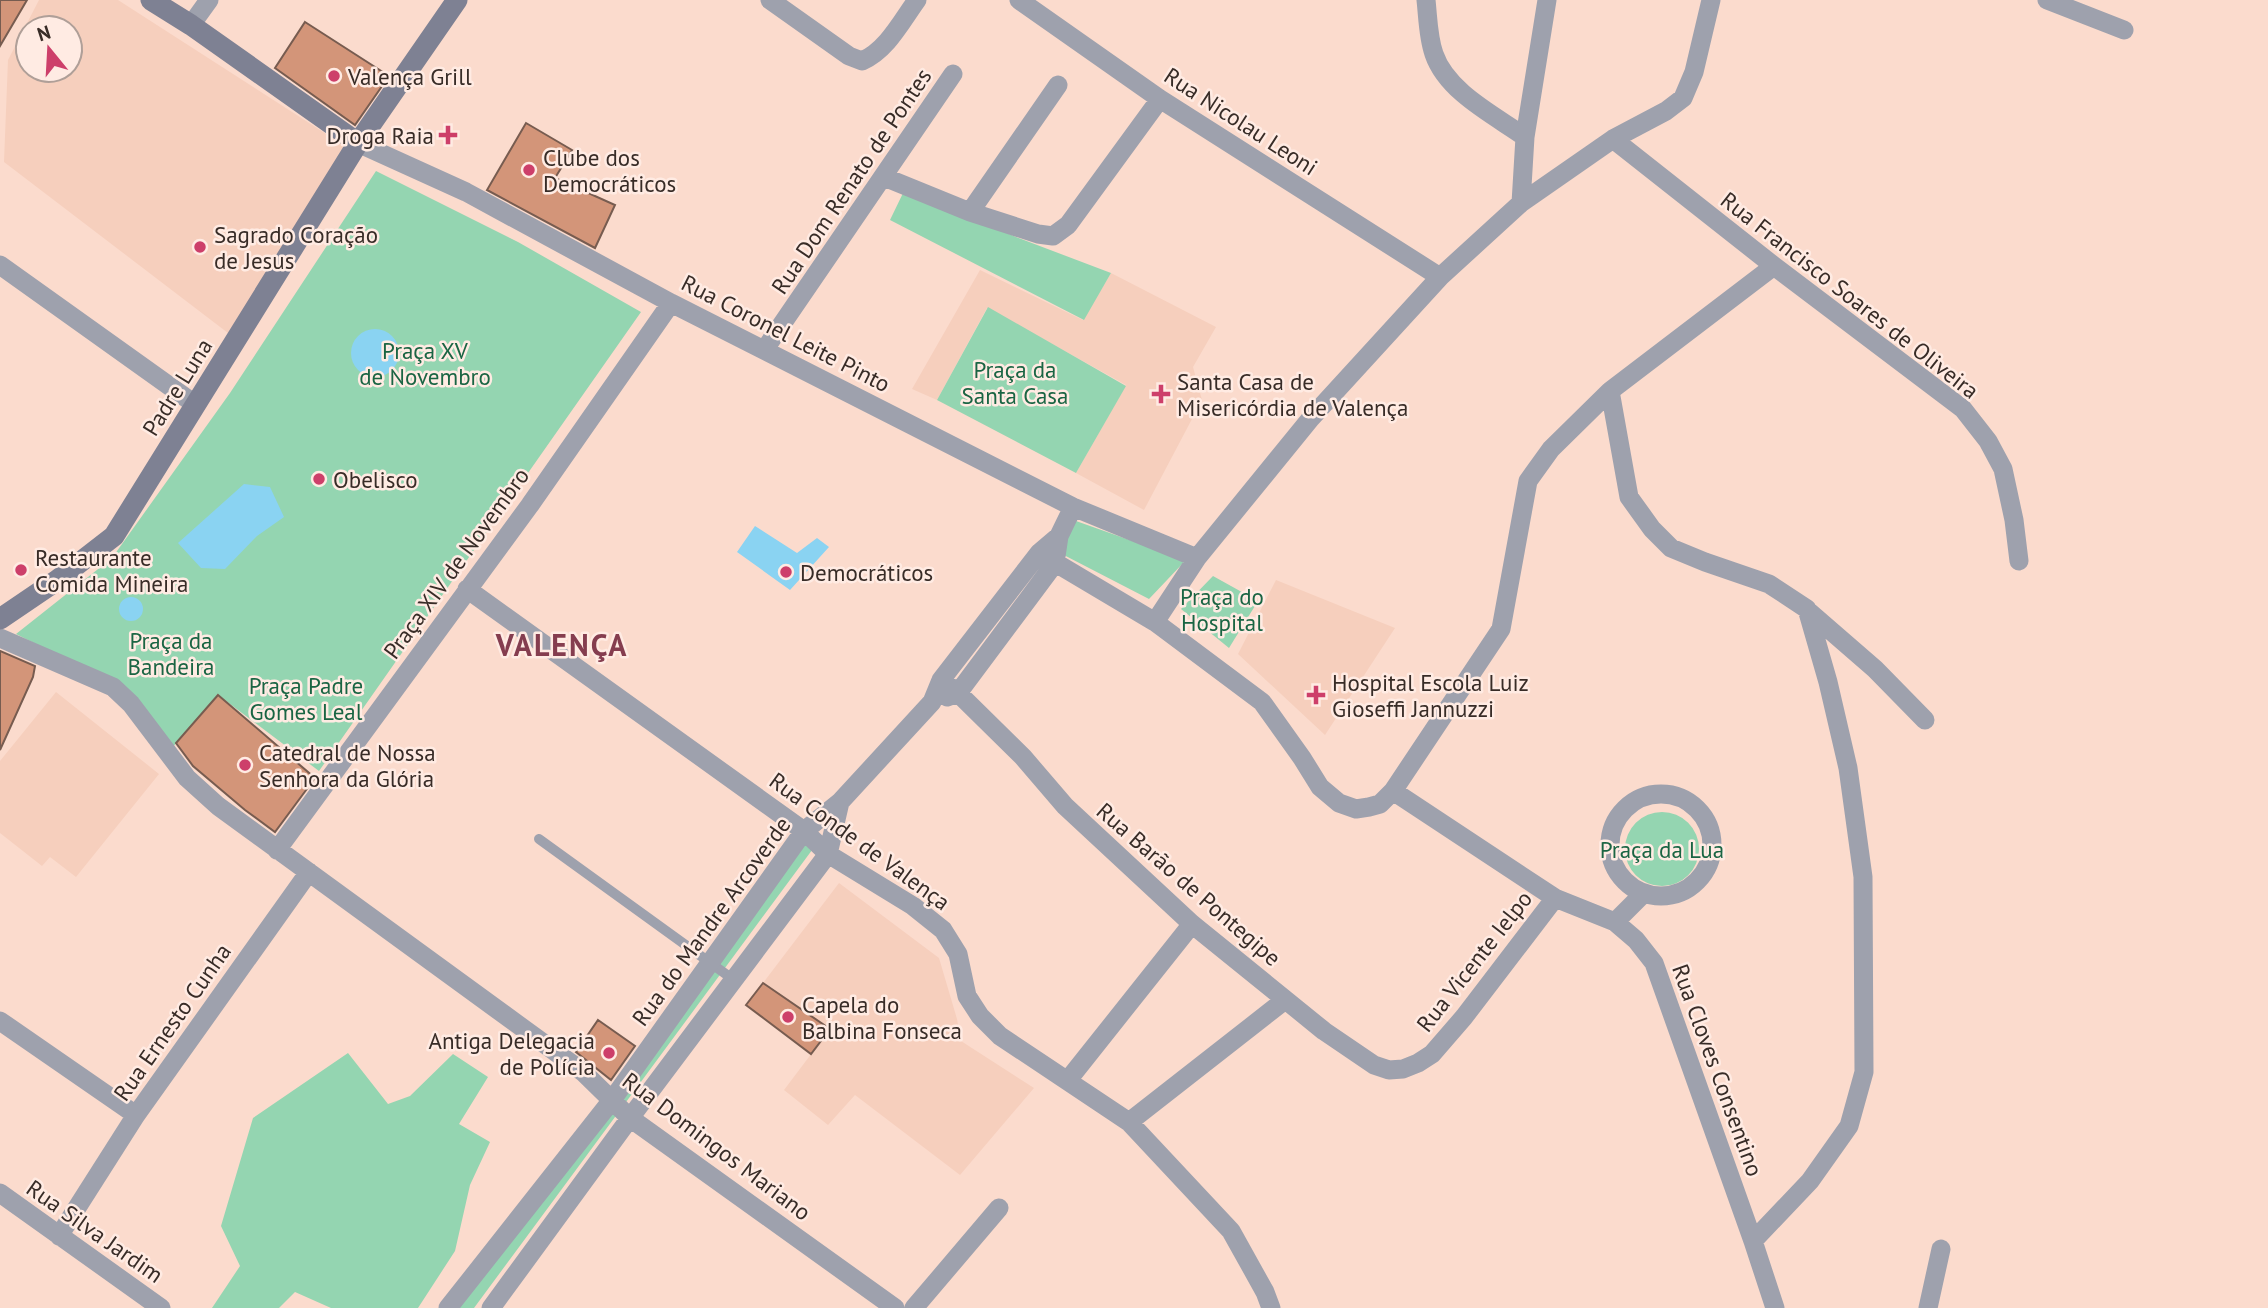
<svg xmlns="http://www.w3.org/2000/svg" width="2268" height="1308" viewBox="0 0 2268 1308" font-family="'PT Sans',sans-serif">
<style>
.built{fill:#f6cfbd;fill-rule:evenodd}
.green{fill:#94d5b1}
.water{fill:#8ad3f2}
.building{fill:#d39579;stroke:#775c50;stroke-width:2}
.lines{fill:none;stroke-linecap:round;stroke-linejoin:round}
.lane{stroke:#9ea1ad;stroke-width:10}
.street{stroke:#9ea1ad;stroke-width:19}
.secondary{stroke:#7e8193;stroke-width:21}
.poi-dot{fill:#cd3f6a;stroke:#ffebe3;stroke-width:2.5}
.labels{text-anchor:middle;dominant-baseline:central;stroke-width:5;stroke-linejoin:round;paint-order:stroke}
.poi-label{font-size:23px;fill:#382c27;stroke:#ffebe3;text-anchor:start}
.street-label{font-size:23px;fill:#382c27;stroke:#ffebe3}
.park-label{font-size:23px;fill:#1a6543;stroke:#ffebe3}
.district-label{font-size:30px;font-weight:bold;letter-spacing:2px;fill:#853d4f;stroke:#ffebe3}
</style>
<rect width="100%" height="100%" fill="#fbdbcd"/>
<path class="built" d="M39,0H118L348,148L228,333L4,162L8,60ZM28,28H70V70H28Z
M980,270L1083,320L1111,273L1216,327L1193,367L1202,400L1144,510L1076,473L1126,385L987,308L937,400L912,389Z
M1276,580L1395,628L1325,735L1238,654Z
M56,692L159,774L76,877L50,857L42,866L0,833V761Z
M839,883L939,958L957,1019L961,1041L1034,1088L960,1175L855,1095L828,1125L784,1090L830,1029L763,983Z"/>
<path class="green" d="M376,171L518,242L641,312L319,771L218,695L172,748L115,684L16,634L112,558L230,393Z
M905,189L1016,237L1111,273L1084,320L890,220Z
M988,307L1126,386L1076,473L937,400Z
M1076,521L1186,560L1149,599L1058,552Z
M1213,576L1258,601L1229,648L1181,609Z
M1625 849a37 37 0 1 1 74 0a37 37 0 1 1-74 0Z
M804,836L815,846L474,1308H455Z
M348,1053L388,1104L410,1096L453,1054L488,1077L459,1124L490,1142L470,1185L455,1251L418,1308H331L295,1292L279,1308H212L240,1266L221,1226L253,1118Z"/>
<path class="water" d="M351 353a24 24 0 1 1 48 0a24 24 0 1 1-48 0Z
M244,484L270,487L284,517L257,536L225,569L201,568L178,543Z
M755,526L797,553L817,538L829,547L790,590L737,552Z
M119 609a12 12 0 1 1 24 0a12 12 0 1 1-24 0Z"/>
<path class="building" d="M0,0H27L0,46Z
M305,22L389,76L355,125L275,68Z
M526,123L572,150L555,178L615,205L595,248L487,190Z
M0,651L35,666L33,677L0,750Z
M218,695L315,778L275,832L245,810L193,766L176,743Z
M763,983L830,1029L811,1054L746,1005Z
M598,1020L635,1046L611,1080L576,1052Z"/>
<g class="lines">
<path class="lane" d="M539,839L734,980"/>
<path class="street" d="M770,0L849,56L862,61C887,50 901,22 917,0
M1019,0L1160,99L1440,277
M1426,0C1428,18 1428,37 1434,54C1447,92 1494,115 1525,137
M2047,0L2124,30
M191,25L209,0
M1613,139L1774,266L1963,409L1988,441L2003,469L2014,520L2019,561
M358,143L466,192L671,303L1073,507L1197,558
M884,177L970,212L1038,234L1053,236L1068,225L1160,99
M1521,203L1525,137L1547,0
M970,212L1058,85
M0,265L196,405
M765,349L953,74
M1610,391L1629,497L1652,529L1671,548L1705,562L1769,584L1807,609L1828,682L1848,768L1863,877L1864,1072L1849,1126L1810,1181L1753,1241
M1039,553L1155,622L1262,702L1302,758L1320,787L1339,803L1356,809L1369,807L1380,804L1393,791L1501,629L1528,481L1551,449L1610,391L1774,266
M467,589L804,831L828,854L913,906L943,930L958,954L967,996L980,1016L1000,1036L1129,1122L1231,1231L1265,1292L1271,1308
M1807,610L1875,669L1925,720
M1155,622L1197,558L1311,418L1440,277L1521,203L1613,139L1666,111L1683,98L1694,72L1711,0
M0,638L113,687L131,704L187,778L218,806L583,1072L630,1118L895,1308
M941,680L958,693L1023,757L1065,806L1192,924L1324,1031L1374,1065L1389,1070L1403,1069L1418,1063L1432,1054L1464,1017L1555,898
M947,697L958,693L1055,563L1059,536L1073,507
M1393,791L1555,898L1615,922L1636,940L1654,963L1753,1241L1775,1308
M1610 845a51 51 0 1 1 102 0a51 51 0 1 1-102 0Z
M277,850L530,505L671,303
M1615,922L1643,894
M0,1021L136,1115
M1068,1080L1192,924
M1129,1122L1285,1000
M0,1193L161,1308
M59,1236L136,1115L309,872
M448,1308L612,1100L804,831L840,802L932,702L941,680L1039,553L1059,536
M491,1308L630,1118L828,854L840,802
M914,1308L999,1208
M1928,1308L1941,1249"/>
<path class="secondary" d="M151,0L191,25L358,143
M0,619L56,581L114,536L358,143L457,0"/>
</g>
<g class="poi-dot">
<circle cx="334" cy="76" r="7"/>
<path d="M444.5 124.5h7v7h7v7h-7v7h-7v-7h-7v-7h7z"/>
<circle cx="529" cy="170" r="7"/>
<circle cx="200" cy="247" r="7"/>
<path d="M1157.5 383.5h7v7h7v7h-7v7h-7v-7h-7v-7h7z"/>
<circle cx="319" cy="479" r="7"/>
<circle cx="21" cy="570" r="7"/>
<circle cx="786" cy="572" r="7"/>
<path d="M1312.5 684.5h7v7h7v7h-7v7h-7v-7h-7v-7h7z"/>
<circle cx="245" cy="765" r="7"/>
<circle cx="788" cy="1017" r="7"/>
<circle cx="609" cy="1053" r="7"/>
</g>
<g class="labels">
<g class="poi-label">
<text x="348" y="76">Valença Grill</text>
<text x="434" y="135" text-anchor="end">Droga Raia</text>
<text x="543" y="157">Clube dos<tspan x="543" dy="26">Democráticos</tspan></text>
<text x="214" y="234">Sagrado Coração<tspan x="214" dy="26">de Jesus</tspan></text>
<text x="1177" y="381">Santa Casa de<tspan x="1177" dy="26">Misericórdia de Valença</tspan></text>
<text x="333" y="479">Obelisco</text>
<text x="35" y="557">Restaurante<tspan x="35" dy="26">Comida Mineira</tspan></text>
<text x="800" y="572">Democráticos</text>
<text x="1332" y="682">Hospital Escola Luiz<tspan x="1332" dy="26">Gioseffi Jannuzzi</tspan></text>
<text x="259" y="752">Catedral de Nossa<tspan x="259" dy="26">Senhora da Glória</tspan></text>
<text x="802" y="1004">Capela do<tspan x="802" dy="26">Balbina Fonseca</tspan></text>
<text x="595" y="1040" text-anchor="end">Antiga Delegacia<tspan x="595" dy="26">de Polícia</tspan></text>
</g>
<g class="street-label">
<text transform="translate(1241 121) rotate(33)">Rua Nicolau Leoni</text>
<text transform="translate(851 181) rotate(-56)">Rua Dom Renato de Pontes</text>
<text transform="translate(1850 295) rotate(38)">Rua Francisco Soares de Oliveira</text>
<text transform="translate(786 333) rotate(27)">Rua Coronel Leite Pinto</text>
<text transform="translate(177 387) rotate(-58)">Padre Luna</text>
<text transform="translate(456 563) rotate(-54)">Praça XIV de Novembro</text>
<text transform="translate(860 841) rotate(36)">Rua Conde de Valença</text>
<text transform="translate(1189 884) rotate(41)">Rua Barão de Pontegipe</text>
<text transform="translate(711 921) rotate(-54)">Rua do Mandre Arcoverde</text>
<text transform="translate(1474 961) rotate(-52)">Rua Vicente Ielpo</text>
<text transform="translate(172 1022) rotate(-55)">Rua Ernesto Cunha</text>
<text transform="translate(1718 1070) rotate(70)">Rua Cloves Consentino</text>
<text transform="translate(717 1146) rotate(37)">Rua Domingos Mariano</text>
<text transform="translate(95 1231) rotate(35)">Rua Silva Jardim</text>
</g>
<g class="park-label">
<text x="425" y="350">Praça XV<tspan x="425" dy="26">de Novembro</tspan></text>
<text x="1015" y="369">Praça da<tspan x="1015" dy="26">Santa Casa</tspan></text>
<text x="1222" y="596">Praça do<tspan x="1222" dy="26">Hospital</tspan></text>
<text x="171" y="640">Praça da<tspan x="171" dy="26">Bandeira</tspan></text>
<text x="306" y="685">Praça Padre<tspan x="306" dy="26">Gomes Leal</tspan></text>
<text x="1662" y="849">Praça da Lua</text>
</g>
<g class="district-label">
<text x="562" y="644">VALENÇA</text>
</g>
</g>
<g transform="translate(49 49) rotate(342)"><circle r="33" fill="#ffebe3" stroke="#af9f98" stroke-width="2"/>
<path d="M0-5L12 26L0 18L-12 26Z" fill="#cd3f6a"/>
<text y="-10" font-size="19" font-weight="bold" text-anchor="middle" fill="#382c27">N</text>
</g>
</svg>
